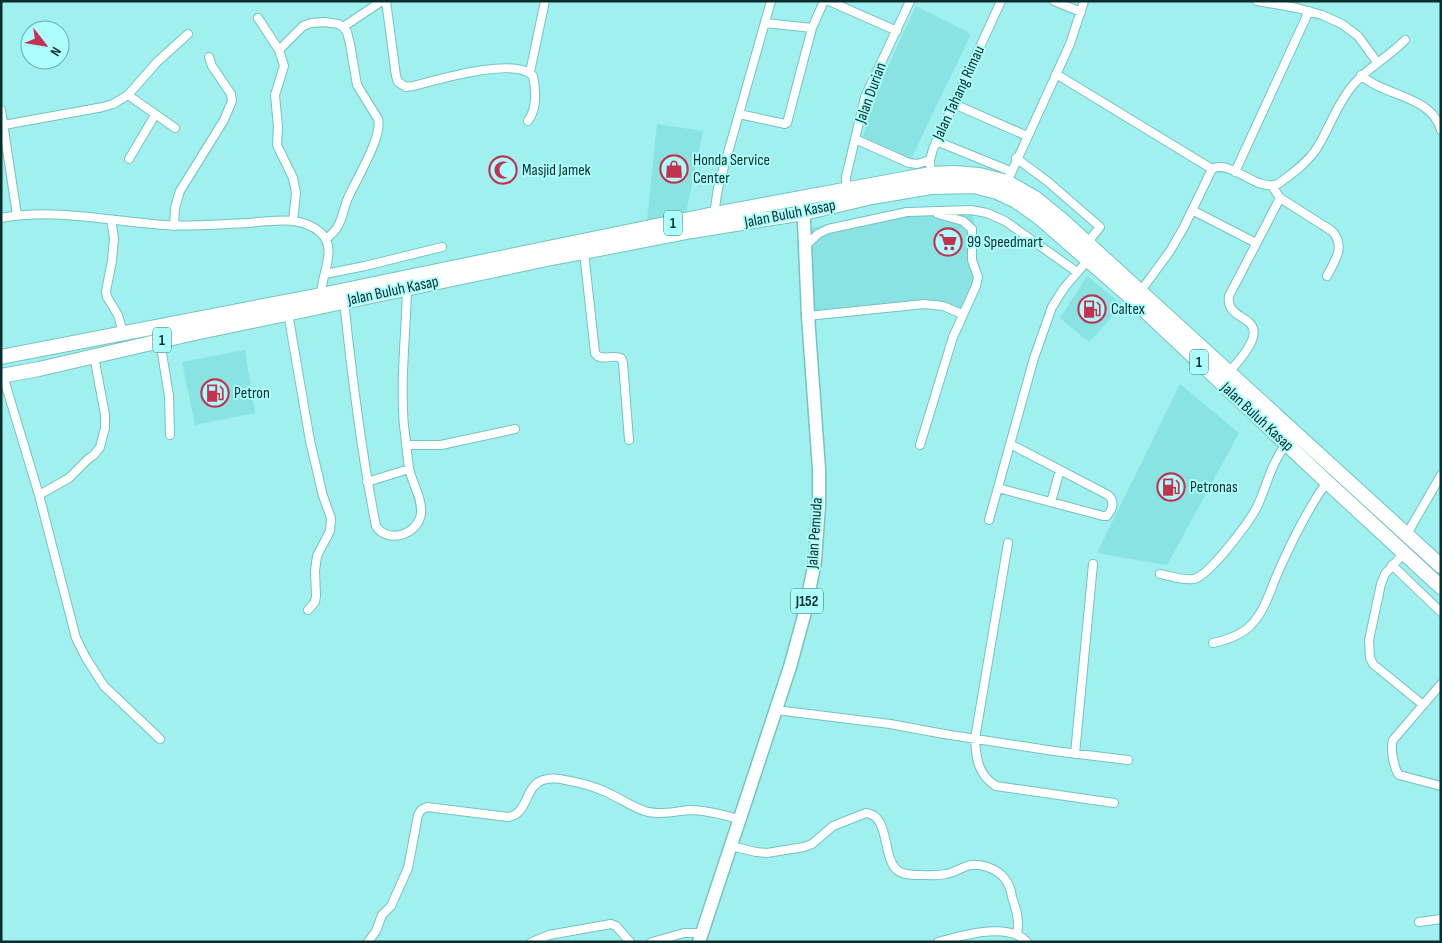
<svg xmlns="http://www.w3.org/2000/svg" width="1442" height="943" viewBox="0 0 1442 943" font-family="'Sofia Sans Condensed',sans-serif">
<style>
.built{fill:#89e3e2}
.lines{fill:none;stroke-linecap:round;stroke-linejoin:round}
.minor-casing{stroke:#73c3c2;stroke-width:10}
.primary-casing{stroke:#73c3c2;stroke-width:15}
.trunk-casing{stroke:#73c3c2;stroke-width:16}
.minor{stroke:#fff;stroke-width:8}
.primary{stroke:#fff;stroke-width:12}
.trunk{stroke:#fff;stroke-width:14}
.labels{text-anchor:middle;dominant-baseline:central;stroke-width:4;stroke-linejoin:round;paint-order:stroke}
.shield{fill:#acfefc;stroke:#3b6c6b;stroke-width:1}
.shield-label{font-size:15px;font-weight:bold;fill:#0a2e2d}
.street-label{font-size:16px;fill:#0a2e2d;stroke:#acfefc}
.poi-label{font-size:16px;fill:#0a2e2d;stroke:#acfefc;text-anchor:start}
</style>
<rect width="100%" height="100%" fill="#9ff0ef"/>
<path class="built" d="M916,6L968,32L970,36L911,159L863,137L872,101Z
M657,124L703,131L686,213L647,220Z
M971,207L976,232L972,306L964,319L944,310L921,307L812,319L811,228L906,208Z
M1087,276L1123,305L1089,342L1060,318Z
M245,350L255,413L195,425L182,362Z
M1180,384L1239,433L1167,565L1097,553Z"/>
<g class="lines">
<g class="minor-casing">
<path id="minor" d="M386,1L396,76L398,82L406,87L413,86C437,80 515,56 533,76C536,91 537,109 528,121
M829,1L897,31
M1054,1L1081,12
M1257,1L1297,8L1322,15L1342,24L1358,36L1377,62
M258,18L279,50L284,66L275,95L278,127L277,145L293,178L296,193L293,221
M765,23L812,28
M343,27L382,1
M279,50L303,26L311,23L325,22L338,24L343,27L347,32L350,44L357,85L378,119C383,136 356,180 348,198C344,207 343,216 339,224C336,231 331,235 326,239
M530,72L545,1
M1056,74L1212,169C1232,159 1255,192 1278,184C1291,174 1305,165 1315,151C1329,130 1336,105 1353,85C1368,67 1389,57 1405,40
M1361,75C1385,97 1431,95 1441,130
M128,95L175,128
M954,104L1027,136
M1,110L17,215
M739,114L785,124L787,123L812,28L824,1
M4,125L103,107L113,104L128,95L157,62L188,34
M855,139L909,163L917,164L930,160
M936,141L1010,171
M1016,158L1047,181L1100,227L1087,243
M129,159L155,115
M1235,172L1309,11
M931,178L930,160L933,149L1001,1
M1007,182L1070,44L1084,1
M1272,186L1280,198L1332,231C1346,246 1335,261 1327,276
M846,189V177L865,97L910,1
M1192,210L1256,243
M714,214L718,188L771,1
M1,218C55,208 110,221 164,225C191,227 220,224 248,223C272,221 301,215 321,233C338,249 321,275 321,295
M111,220L114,238L112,261L106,291L107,297L118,315L123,333
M174,226L175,208L180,191L224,120L232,101L231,94L212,66L209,57
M805,246L818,234L828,229L907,212L971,210L987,213L1005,221L1077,272
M584,252L595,353C600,362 613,354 621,358L623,363L629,440
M325,274L365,266L442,247
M1140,292L1170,251L1184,227L1212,169
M344,301C352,377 361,452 376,526C388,545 419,534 421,513C422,496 412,484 409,468C407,455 406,440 404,426C400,381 406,334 407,288
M288,313L310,441L323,496L331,518L330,531L317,556L315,571L316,596L315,602L308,610
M808,316L924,304L943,306L962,314
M160,341L169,396L170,435
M1229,372C1287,309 1224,328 1229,296L1280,198
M3,376L39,495L76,638L86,658L104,686L160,739
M406,445H441L515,429
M920,445L953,337L976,286L978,277L972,260V229L963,221L938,214
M367,482L409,469
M998,488L1103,516H1107C1113,509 1115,501 1108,495L1010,444
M39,495L69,478L88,459L94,455L100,447L105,428V415L94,356
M1051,502L1060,470
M989,520L1034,358L1052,307L1064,288L1088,260
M1407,534L1441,475
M1008,543L975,739C976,758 978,775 996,786L1114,803
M1404,553L1385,574L1381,584L1369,640L1370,658L1373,664L1422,704
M1392,565L1441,612
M1160,574C1171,576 1183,581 1194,579C1210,575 1249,522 1257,507C1268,483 1270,466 1286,444
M1213,643C1226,640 1242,635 1251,625C1265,611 1271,588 1279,570C1292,541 1308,508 1327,482
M1441,684L1393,740C1390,747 1394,769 1399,775L1441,786
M776,710L890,724L944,734L1054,751L1128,760
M1075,754L1093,564
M731,846L756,852L767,853L804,847L812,844L833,826L866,813C890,815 882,857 897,870C903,875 912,875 919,875C928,875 938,876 946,874C954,873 960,868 967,866C980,862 998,869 1005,879C1009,884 1011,890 1012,897C1016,909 1020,921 1017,934
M1419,922L1441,919
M368,942L376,931L382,915L391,906L408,868L418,815L421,810L427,807L508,817C529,814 524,786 543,780C552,777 561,779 570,781C582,783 595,787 606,792C620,798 633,808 648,812C662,815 677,811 690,810C707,810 723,815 739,819
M532,942L549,935L611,924L616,926L630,942
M652,942L684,933H703
M938,942C961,936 1008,921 1027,942"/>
</g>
<g class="primary-casing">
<path id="primary" d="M699,942L790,667L805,612L815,561L819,505V469L808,316L803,198"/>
</g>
<g class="trunk-casing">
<path id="trunk" d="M1,357L321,295L714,214L931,174L954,173L979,175L1007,182L1035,198L1062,220L1441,566
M1,376L39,369L190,334L547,259L692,231L804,213L872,197L931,187L974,186L997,192L1016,201L1040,218L1128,295L1327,482L1441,587"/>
</g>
<use href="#minor" class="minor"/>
<use href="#primary" class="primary"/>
<use href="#trunk" class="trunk"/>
</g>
<defs>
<g id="shop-ring" transform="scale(1.4375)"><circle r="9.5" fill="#acfefc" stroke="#c3334f" stroke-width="1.5"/><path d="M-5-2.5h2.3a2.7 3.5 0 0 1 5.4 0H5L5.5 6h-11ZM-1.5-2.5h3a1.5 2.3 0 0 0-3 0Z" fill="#c3334f"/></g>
<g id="mosque-ring" transform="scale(1.4375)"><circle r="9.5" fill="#acfefc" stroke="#c3334f" stroke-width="1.5"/><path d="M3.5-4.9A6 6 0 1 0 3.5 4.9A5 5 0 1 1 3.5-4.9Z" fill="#c3334f"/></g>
<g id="supermarket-ring" transform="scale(1.4375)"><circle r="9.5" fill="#acfefc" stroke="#c3334f" stroke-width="1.5"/><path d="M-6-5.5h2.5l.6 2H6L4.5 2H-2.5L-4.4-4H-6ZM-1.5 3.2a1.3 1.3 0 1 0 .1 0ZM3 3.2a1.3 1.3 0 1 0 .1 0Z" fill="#c3334f"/></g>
<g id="fuel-ring" transform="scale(1.4375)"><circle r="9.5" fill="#acfefc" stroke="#c3334f" stroke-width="1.5"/><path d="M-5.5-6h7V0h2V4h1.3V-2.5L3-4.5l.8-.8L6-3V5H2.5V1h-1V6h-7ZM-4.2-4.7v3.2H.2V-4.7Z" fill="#c3334f"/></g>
</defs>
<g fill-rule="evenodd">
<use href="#shop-ring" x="674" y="169"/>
<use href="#mosque-ring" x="503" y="170"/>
<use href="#supermarket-ring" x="948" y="242"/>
<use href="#fuel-ring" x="1092" y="309"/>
<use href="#fuel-ring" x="215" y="393"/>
<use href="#fuel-ring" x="1171" y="487"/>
</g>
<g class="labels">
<g class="shield">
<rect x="664" y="210.5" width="18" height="25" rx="4"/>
<rect x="153" y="327.5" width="18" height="25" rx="4"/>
<rect x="1190" y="349.5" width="18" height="25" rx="4"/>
<rect x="791" y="588.5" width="32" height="25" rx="4"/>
</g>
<g class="shield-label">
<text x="673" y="223">1</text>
<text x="162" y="340">1</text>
<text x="1199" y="362">1</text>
<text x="807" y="601">J152</text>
</g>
<g class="street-label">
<text transform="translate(871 93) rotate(-70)">Jalan Durian</text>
<text transform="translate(959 93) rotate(-65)">Jalan Tahang Rimau</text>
<text transform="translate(790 214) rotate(-11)">Jalan Buluh Kasap</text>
<text transform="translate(393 291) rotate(-12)">Jalan Buluh Kasap</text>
<text transform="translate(1257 417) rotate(43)">Jalan Buluh Kasap</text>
<text transform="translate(815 533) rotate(-86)">Jalan Pemuda</text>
</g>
<g class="poi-label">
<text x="693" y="160">Honda Service<tspan x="693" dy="18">Center</tspan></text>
<text x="522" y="170">Masjid Jamek</text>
<text x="967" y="242">99 Speedmart</text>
<text x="1111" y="309">Caltex</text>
<text x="234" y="393">Petron</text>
<text x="1190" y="487">Petronas</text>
</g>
</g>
<rect width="1442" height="943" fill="none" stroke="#0a2e2d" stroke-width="5"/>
<g transform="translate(45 45) rotate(121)"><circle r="24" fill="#acfefc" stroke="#6baba9"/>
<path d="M0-4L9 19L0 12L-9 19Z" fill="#c3334f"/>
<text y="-8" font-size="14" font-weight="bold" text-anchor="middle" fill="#0a2e2d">N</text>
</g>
</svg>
